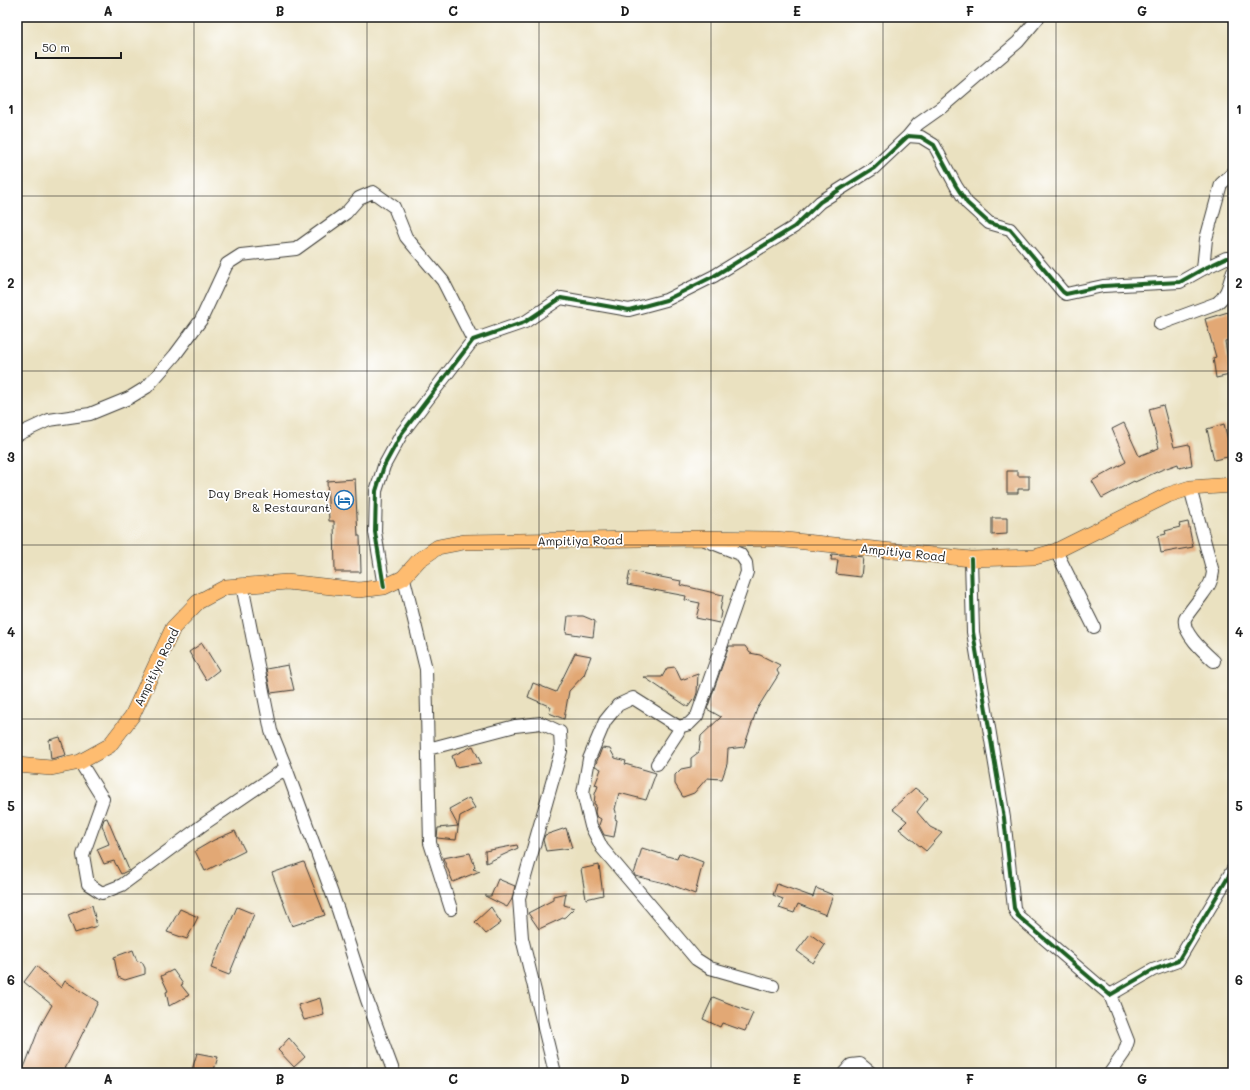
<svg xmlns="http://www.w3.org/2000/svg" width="1250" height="1090" viewBox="0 0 1250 1090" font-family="Mali,sans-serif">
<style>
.building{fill:#e2a875}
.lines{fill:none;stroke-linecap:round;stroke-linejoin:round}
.minor-casing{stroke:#3b3a35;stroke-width:14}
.major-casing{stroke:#3b3a35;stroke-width:16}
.minor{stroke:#fff;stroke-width:12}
.major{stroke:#febc70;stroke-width:15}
.cycleway-casing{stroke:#fff;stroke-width:6}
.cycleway{stroke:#1b5e20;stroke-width:4}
.grid{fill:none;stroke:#1c1c1c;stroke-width:1;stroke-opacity:0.55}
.labels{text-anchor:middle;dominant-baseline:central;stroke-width:3.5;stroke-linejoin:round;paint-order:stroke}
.poi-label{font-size:12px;fill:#1c1c1c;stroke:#fff;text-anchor:end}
.street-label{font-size:12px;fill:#1c1c1c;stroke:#fff}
.neatline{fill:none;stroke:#1c1c1c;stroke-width:1.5}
.grid-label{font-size:13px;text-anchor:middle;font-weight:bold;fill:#1c1c1c}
</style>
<rect width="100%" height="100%" fill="#fff"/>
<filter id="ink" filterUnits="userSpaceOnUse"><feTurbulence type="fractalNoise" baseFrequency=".025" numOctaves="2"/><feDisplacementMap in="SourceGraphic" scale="8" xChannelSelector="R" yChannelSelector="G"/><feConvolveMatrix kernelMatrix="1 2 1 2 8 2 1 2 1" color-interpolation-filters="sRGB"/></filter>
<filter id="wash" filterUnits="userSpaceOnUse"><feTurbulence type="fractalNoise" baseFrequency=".012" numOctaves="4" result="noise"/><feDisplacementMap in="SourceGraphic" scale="16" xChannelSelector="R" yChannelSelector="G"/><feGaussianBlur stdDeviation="0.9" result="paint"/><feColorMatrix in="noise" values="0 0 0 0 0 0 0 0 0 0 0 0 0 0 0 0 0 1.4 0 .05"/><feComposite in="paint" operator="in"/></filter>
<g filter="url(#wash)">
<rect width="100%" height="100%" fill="#eae1c0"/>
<g id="blocks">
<path class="building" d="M1228,312L1233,329V339L1225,341L1230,375L1216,378L1213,358L1216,357L1205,319Z
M1163,405L1174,447L1189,444L1192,465L1179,468L1178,464L1161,470L1135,482L1134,481L1102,498L1092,481L1126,462L1112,429L1124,423L1139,456L1159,448L1149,409Z
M1224,424L1232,456L1214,460L1207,429Z
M1007,471H1018V476H1029V489H1018V493H1007Z
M355,479L358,536H360L361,572H335L334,521H329L327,481Z
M992,518H1007V534L992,535Z
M1188,522L1193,547L1161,553L1158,536L1166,534L1165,531L1180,527L1179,524Z
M832,554L863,557L861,577L836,574L838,560H831Z
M630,571L681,581L680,585L723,595L720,611L721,612L719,623L696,618L700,603L685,600L686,596L627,585Z
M568,616H583L595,621L593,637L566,633Z
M202,643L219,670L206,680L189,652Z
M729,646H745L750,653L760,655L780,665L777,671L779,674L757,709L744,747L728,749L727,764L722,779L707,778L694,793L683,797L675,784V775L681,769L691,767V758L699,752L701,736L721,717L707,709Z
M575,653L591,656L584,675L569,691L564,719L549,713L551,707L528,697L533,683L556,692Z
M288,665L294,690L271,693L266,669Z
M675,667L681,680L698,674L697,693L694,701L693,700L688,707L644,677H662L667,668Z
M60,737L66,755L51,759L49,740Z
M473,746L481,763L456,767L452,756Z
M602,748L610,749L615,758L626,761L625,764L656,773L646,800L619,793L615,809L616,812L615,819L617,820L614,837L604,835L599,825L601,819L596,816L595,812L596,805L594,804L595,794L598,786L595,785L601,769L595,766Z
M915,788L928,798L917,812L930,827L942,833L926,851L899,829L907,821L892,809Z
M469,798L475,808L460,816L456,840L437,838L438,828L458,826L449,809Z
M107,818L129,870L121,874L114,861L104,864L97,849L109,844L102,825L104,819Z
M566,828L572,848L546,851L543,840L545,835Z
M235,831L245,851L205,871L195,851L214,840Z
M517,845L518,848L486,863L485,851Z
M642,848L677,859L679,853L703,862L695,894L669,884L635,876L634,874Z
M470,853L475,867L473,869L480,871L453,882L443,858Z
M304,862L325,915L292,926L272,873Z
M599,865L603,895L586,899L581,869Z
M498,879L515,886L512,899L507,907L485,896H491Z
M777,884L813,897L816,888L833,895L826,915L798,904L794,913L779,908L783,899L773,895Z
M566,893L564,905L574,908L565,917L539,929L528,913L553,900V896Z
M92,905L97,926L75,933L68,915Z
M237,907L254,914L229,975L211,968Z
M491,907L501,923L486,934L475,922Z
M180,909L198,917L187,939L167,932Z
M810,934L825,945L813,963L797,951Z
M133,950L137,961L142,962L145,968V974L125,980L118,977L114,957Z
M36,966L61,988L65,981L98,1002L63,1073H22L40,1026L52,1005L24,982Z
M173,970L183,984L181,985L189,995L169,1006L166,992L168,991L161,976Z
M713,997L753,1013L745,1031L722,1023L720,1027L703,1019Z
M320,998L324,1015L304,1020L298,1005Z
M289,1038L305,1057L294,1067L278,1050Z
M197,1053L218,1057L213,1073L192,1070Z"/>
</g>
</g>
<g filter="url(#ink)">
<use href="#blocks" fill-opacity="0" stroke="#3b3a35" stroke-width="1"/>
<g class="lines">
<g class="minor-casing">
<path id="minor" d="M908,136L918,124L942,107L1018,42L1039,17
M1203,269L1206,239L1221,184L1233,173
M1160,324L1217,303C1228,295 1229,283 1233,271
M17,435L49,420L90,414L129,398L147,387L175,355L201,320L227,264L241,255L296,249L346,213L359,198L373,192L394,207L406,237L443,281L473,340
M1190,488L1213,572C1212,582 1208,587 1203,594C1199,600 1187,614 1185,619C1182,633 1205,653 1214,661
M705,540L740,554L746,563L747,572L697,716L689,724L679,727L633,698L618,705L605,721L589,759L583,793L591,826L602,848L696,959L710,968L773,986
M1056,551L1094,627
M971,559L973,632L1004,818L1014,908L1018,916L1110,995L1153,970L1178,961L1233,869
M403,578L404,579L426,669L430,843L451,909
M242,585L271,731L286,768L338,910L367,1000L394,1073
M384,587L375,532L376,491L384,466L402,433L473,340L525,322L561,298L629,310L666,300L714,276L794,227L820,202L874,168L908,136L921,137L934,145L956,186L967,203L989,223L1010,229L1063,292L1066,294L1103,286L1180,282L1203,269L1226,258H1233
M428,749L515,726L541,723L560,732L561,751L519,898L522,938L555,1073
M80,762L103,799L83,855L88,884L102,893L122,885L204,824L286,768
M657,764L678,732L679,727
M1110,995L1128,1041L1124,1053L1110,1073
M844,1073L851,1065L860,1064L871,1073"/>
</g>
<g class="major-casing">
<path id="major" d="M17,765L51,768L80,762L109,746L132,716L173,628L198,602L226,587L287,582L359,590L384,587L403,578L419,560L438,547L464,542L701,538L776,539L971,559L1035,557L1056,551L1168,495L1190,488L1233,485"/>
</g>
<use href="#minor" class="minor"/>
<use href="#major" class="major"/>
<g class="cycleway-casing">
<path id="cycleway" d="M971,559L973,632L1004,818L1014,908L1018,916L1110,995L1153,970L1178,961L1233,869
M384,587L375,532L376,491L384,466L402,433L473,340L525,322L561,298L629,310L666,300L714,276L794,227L820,202L874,168L908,136L921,137L934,145L956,186L967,203L989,223L1010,229L1063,292L1066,294L1103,286L1180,282L1203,269L1226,258H1233"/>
</g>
<use href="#cycleway" class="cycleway"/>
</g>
</g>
<path class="grid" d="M194,17V1073M367,17V1073M539,17V1073M711,17V1073M883,17V1073M1056,17V1073M17,196H1233M17,371H1233M17,545H1233M17,719H1233M17,894H1233"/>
<defs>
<g id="hotel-ring" transform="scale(1)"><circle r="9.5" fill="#fff" stroke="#1f6fb2" stroke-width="1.5"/><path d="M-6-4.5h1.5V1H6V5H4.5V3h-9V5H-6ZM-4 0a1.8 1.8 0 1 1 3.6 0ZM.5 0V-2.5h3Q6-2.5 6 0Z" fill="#1f6fb2"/></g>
</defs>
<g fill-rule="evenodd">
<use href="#hotel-ring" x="344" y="500"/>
</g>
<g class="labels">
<g class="poi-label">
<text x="330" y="493">Day Break Homestay<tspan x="330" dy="14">&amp; Restaurant</tspan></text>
</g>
<g class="street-label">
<text transform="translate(580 540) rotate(-1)">Ampitiya Road</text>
<text transform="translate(903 552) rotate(6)">Ampitiya Road</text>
<text transform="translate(156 667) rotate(-64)">Ampitiya Road</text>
</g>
</g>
<rect width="1250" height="1090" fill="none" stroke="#fff" stroke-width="44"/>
<path d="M36 52v6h85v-6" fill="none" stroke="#1c1c1c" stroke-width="2"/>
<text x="42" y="52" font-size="12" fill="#1c1c1c" stroke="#ffffff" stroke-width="3" paint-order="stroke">50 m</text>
<rect x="22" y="22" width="1206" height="1046" class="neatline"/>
<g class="grid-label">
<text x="108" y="16">A</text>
<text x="280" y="16">B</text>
<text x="453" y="16">C</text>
<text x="625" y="16">D</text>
<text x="797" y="16">E</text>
<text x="970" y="16">F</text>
<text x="1142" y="16">G</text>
<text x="11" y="114">1</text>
<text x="1239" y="114">1</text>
<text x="11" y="288">2</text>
<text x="1239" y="288">2</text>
<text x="11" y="462">3</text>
<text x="1239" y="462">3</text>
<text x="11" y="637">4</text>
<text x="1239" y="637">4</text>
<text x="11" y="811">5</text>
<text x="1239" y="811">5</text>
<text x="11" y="985">6</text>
<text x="1239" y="985">6</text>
<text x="108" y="1084">A</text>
<text x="280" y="1084">B</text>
<text x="453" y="1084">C</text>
<text x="625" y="1084">D</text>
<text x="797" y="1084">E</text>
<text x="970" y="1084">F</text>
<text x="1142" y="1084">G</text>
</g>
</svg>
